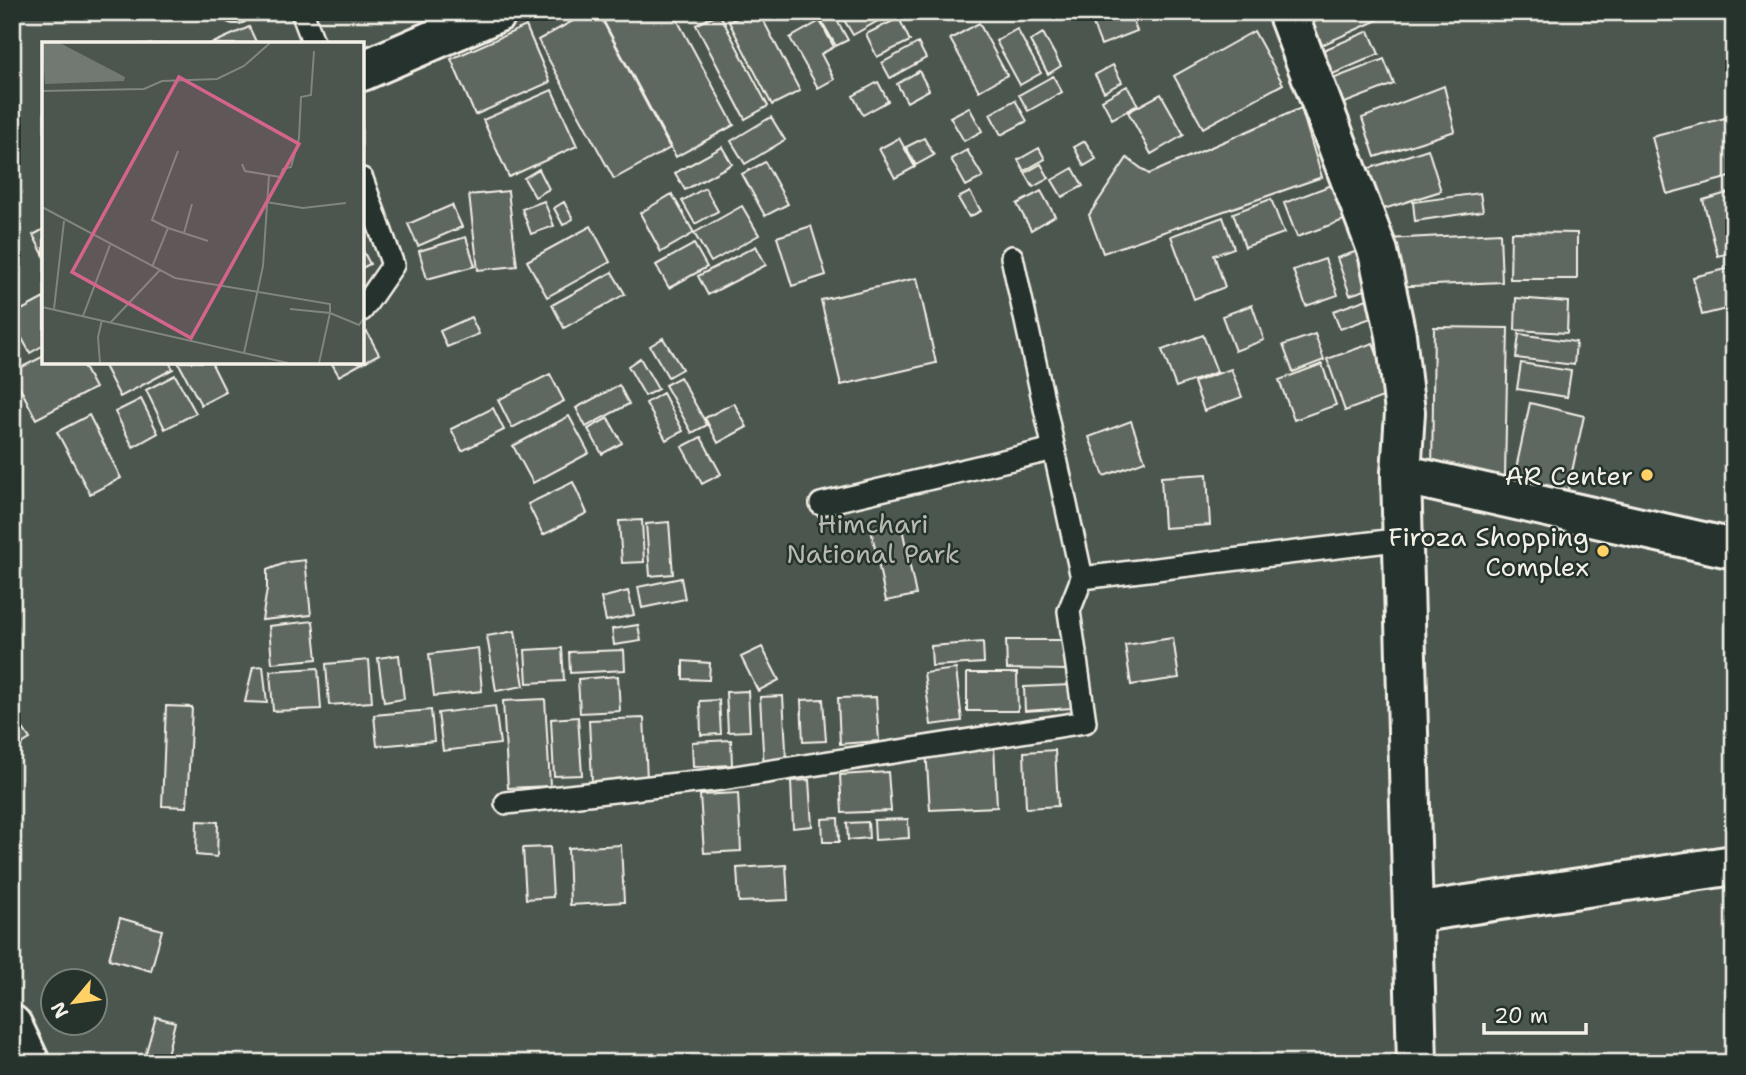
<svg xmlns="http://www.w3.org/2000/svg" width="1746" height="1075" viewBox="0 0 1746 1075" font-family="'Shantell Sans',sans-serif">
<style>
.green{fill:#4c564f;stroke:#a0a49c;stroke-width:2;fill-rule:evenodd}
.building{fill:#5f6861;stroke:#f4f1e8;stroke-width:2}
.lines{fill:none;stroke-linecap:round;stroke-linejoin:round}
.service-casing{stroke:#f4f1e8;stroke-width:26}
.minor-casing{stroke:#f4f1e8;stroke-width:44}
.tertiary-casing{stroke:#f4f1e8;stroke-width:44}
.service{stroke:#26332d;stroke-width:21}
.minor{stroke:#26332d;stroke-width:38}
.tertiary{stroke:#26332d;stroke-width:38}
.poi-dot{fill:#ffd166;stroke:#26332d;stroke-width:2.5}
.labels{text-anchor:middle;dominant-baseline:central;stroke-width:5;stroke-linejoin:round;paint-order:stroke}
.poi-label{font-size:26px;fill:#f4f1e8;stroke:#26332d;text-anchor:end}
.park-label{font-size:26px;fill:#b9bbb2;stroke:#26332d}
.inset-road{fill:none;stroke:#80867e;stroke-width:2}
.view{fill:#d4648c;fill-opacity:0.15;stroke:#d4648c;stroke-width:3.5}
.inset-edge{fill:none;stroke:#f4f1e8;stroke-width:3.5}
</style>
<rect width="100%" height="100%" fill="#323e38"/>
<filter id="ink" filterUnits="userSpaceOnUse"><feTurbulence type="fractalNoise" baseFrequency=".0143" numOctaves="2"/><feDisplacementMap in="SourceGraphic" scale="14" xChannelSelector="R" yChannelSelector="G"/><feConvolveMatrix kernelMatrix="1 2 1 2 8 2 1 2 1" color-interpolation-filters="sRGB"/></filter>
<g filter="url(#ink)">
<path class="green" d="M12,12H1734V1063H12ZM44,44H362V362H44ZM52,981H94V1023H52Z"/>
<path class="building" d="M589,12H598L670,148L614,179L538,40Z
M622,12H673L734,125L676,157L604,22Z
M748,12H759L800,91L772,105L729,22Z
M800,12H822L805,21Z
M845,12H880L883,18L853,35L841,15Z
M1088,12H1130L1137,31L1101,45Z
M1335,12H1377L1380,19L1322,45L1312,23Z
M719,13L768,106L745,119L696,25Z
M834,15L848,40L836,46L822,22Z
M899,18L910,41L877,57L866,34Z
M820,21L834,47L821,54L834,79L818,88L790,38Z
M979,23L1007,75L979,91L950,39Z
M526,26L550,82L475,115L451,59Z
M249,27L257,44H211Z
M1017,29L1041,73L1020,85L996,41Z
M1254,31L1283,84L1203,128L1174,76Z
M1369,31L1379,54L1326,77L1316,53Z
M1043,33L1061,66L1048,74L1030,41Z
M918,43L926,58L890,78L882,63Z
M1384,59L1394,84L1332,108L1322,83Z
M1113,65L1122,82L1104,92L1095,75Z
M919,71L929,90L907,102L897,84Z
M1053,76L1062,92L1028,111L1019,95Z
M878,82L888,101L863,115L853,96Z
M1127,86L1138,105L1112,119L1102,100Z
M1444,86L1455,131L1375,157L1362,118Z
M552,90L577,146L509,177L483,120Z
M1161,94L1184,135L1151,154L1128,112Z
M1015,100L1027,121L1001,135L990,114Z
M969,107L982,131L964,141L950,117Z
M1301,108L1322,177L1103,253L1089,215L1127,158L1149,174Z
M771,117L785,140L745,164L731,141Z
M1725,118L1734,151V176L1667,194L1652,137Z
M899,138L915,167L895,178L879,149Z
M924,138L934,155L916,165L906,147Z
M1085,141L1096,159L1084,166L1074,147Z
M722,147L732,164L685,190L675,173Z
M1039,148L1045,159L1024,171L1018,160Z
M1428,149L1441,191L1371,213L1358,172Z
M967,150L983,177L966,186L951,159Z
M765,162L788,204L765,216L742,174Z
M1041,164L1049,178L1033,187L1025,173Z
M1073,168L1083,186L1062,197L1052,180Z
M539,169L549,189L535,197L524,178Z
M1334,184L1347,219L1297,237L1284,203Z
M705,188L718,211L695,224L682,201Z
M508,191L517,266L478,270L469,195Z
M1041,191L1055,216L1031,230L1017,204Z
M1734,191V252L1718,256L1703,200Z
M970,192L981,211L969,217L958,198Z
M1480,193L1483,211L1415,221L1413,202Z
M672,194L694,233L661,252L640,213Z
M1271,199L1284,233L1245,247L1233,213Z
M544,201L554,226L531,234L522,209Z
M564,202L573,219L563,225L554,208Z
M452,205L462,227L418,246L408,224Z
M742,206L759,235L711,262L694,233Z
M1223,217L1234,248L1214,255L1225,287L1194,299L1171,236Z
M591,226L610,262L547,297L527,261Z
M811,226L826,275L792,286L777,237Z
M44,229V256L33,235Z
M1511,232L1577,233V279H1510Z
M1500,233L1502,282L1389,287L1387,239Z
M466,237L475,266L427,279L419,251Z
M694,244L707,267L669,288L656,265Z
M756,246L766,265L708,295L698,276Z
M362,249L370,264L362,268Z
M1361,250L1374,287L1350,295L1337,258Z
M1325,259L1338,295L1306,306L1293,270Z
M1734,267V307L1702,315L1693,277Z
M612,272L625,294L564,328L552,305Z
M917,278L936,363L841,385L821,300Z
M44,298V345L30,353L12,320V315Z
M1370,298L1377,316L1340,329L1333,311Z
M1516,298L1568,302L1567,333L1515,330Z
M1252,305L1264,340L1235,351L1222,316Z
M471,317L479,334L447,347L440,331Z
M1434,327L1508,328L1505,476L1432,474Z
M367,332L379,354L339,376L331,362H362V334Z
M1315,334L1324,360L1293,372L1283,345Z
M1519,334L1576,342L1574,365L1516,358Z
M1203,335L1217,372L1176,387L1162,350Z
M663,338L682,369L668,377L650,346Z
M1373,343L1391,394L1345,411L1327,359Z
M44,356V362H81L95,388L36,419L12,372Z
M640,358L658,389L645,396L628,366Z
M102,362H169L173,369L120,397Z
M178,362H211L226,392L201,405Z
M1521,363L1571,371L1567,397L1517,389Z
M1322,364L1336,405L1294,420L1279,380Z
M1231,369L1242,397L1204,411L1194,382Z
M550,374L564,401L512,428L498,400Z
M175,375L196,413L165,429L146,390Z
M680,377L707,425L692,433L665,385Z
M619,385L629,404L586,427L576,408Z
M663,393L683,431L666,440L646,403Z
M141,399L158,433L133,447L115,412Z
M734,403L747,427L718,443L705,418Z
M1530,403L1584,416L1568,490L1514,478Z
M493,408L504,430L462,451L451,429Z
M89,415L121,478L90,494L57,432Z
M569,416L589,453L533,483L513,446Z
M608,418L622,443L602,454L588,429Z
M1131,421L1145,461L1104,476L1089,437Z
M701,437L721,474L702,484L682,447Z
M1207,474L1210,525L1164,528L1161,477Z
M573,482L587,513L543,535L528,504Z
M642,520L644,562L622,563L619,521Z
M669,522L673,574L650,576L646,524Z
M901,523L916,595L886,601L871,529Z
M305,560L311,615L262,620L267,589V570L288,562Z
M681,578L685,599L642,608L638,587Z
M628,591L634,615L606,621L601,598Z
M313,621L317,659L272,663L269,626Z
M638,625L641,641L614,645L612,629Z
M515,631L524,686L496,691L487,636Z
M1173,638L1179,678L1131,685L1125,645Z
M1006,640H1067V670L1007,669Z
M983,642L984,663L932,666L931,646Z
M762,647L779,680L758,691L741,657Z
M478,648L482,691L434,696L429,654Z
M562,648L564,681L527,683L525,650Z
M624,650L625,670L570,673L569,652Z
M399,655L404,699L384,702L378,658Z
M369,660L372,702L329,705L326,664Z
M683,661L710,663L709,680L683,679Z
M263,666L267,703L245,702L253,667Z
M318,668L321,709L273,711L270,671Z
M956,669L962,721L931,725L924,673Z
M967,673H1017L1018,711H967Z
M618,676L620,711L580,713L578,679Z
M1071,685L1072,708L1025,711L1024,687Z
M748,691L750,731L728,732L726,692Z
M783,696L787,767L764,769L760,697Z
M876,697L879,741L840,744L838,698Z
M545,699L550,786L508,788L503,701Z
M823,699L826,741L803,742L801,700Z
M719,700L721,734L701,735L700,701Z
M166,706L192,707L187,807L162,806Z
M495,706L500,744L443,751L438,713Z
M431,710L434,741L377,746L374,715Z
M12,712L30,739L12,750Z
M578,717L582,775L554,776L551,719Z
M644,718L647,779L592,782L589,720Z
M731,740L732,765L693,767L692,742Z
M994,745L997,807L930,810L926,749Z
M1055,750L1058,806L1026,808L1024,752Z
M888,772L891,811L842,813L840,775Z
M809,780L812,826L793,828L791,781Z
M738,793L741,851L704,853L700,795Z
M838,818L839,842H823L822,819Z
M908,819L909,838L875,840L874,820Z
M197,821L218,822L217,857L196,855Z
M868,822L869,838L848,840L847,823Z
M621,845L624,902L570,905L568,848Z
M550,847L553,897L526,899L523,848Z
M786,865L788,900L739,902L737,868Z
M120,918L162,930L151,971L109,959Z
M156,1017L175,1022L165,1063H143Z"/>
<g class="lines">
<g class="service-casing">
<path id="service" d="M234,12H238
M302,12L314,44
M362,179L393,265L362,310
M1012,257L1082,578L1404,539
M821,504L1054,449
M506,803L722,779L1085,722L1069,611L1082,578"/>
</g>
<g class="minor-casing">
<path id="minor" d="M362,71L498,12
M1401,474L1734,549
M1413,913L1734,865
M12,1025L30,1063"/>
</g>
<g class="tertiary-casing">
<path id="tertiary" d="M1287,12L1378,252L1396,335L1405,412L1401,474L1417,1063"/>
</g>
<use href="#service" class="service"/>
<use href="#minor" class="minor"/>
<use href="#tertiary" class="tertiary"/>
</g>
</g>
<g class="poi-dot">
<circle cx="1647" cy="475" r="7"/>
<circle cx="1603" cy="551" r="7"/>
</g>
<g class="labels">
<g class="poi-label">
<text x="1633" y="475">AR Center</text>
<text x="1589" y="536">Firoza Shopping<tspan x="1589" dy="30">Complex</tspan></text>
</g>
<g class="park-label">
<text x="873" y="523">Himchari<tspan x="873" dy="30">National Park</tspan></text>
</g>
</g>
<g transform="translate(42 42)">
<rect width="322" height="322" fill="#323e38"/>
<path d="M0,1H322V321H0Z" fill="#4c564f"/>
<path d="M0,1H18L83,35L82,39L3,42Z" fill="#727972"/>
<path class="inset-road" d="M0,49L102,47L120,39L175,37L202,24L228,1M200,122L203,129L238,135L241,127L249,125L257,96L259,55L269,53L272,9M224,160L261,166L304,161M0,165L133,236L288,262V271L317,283L322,276M126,186L110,178L136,109M142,191L150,162M110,225L126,186L166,199M0,265L246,321M12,267L22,179M248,267L288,271L277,321M41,274L68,203M69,280L118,228M202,311L221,224L227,133M58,321L56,295L60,278"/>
<path class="view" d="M137,35L257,102L149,296L30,230Z"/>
<rect width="322" height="322" class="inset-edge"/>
</g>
<rect width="1746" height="1075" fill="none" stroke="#26332d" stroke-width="42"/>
<rect x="21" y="21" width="1704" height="1033" fill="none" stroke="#f4f1e8" stroke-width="2.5" filter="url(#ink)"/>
<g transform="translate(74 1002) rotate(241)"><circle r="33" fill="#26332d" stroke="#787f78" stroke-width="2"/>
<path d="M0-5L12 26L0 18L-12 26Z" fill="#ffd166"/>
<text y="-10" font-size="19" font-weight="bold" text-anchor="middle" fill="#f4f1e8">N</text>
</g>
<path d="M1484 1023v10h102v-10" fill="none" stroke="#f4f1e8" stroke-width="3.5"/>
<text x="1494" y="1023" font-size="21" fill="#f4f1e8" stroke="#26332d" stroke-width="5" paint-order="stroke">20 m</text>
</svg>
